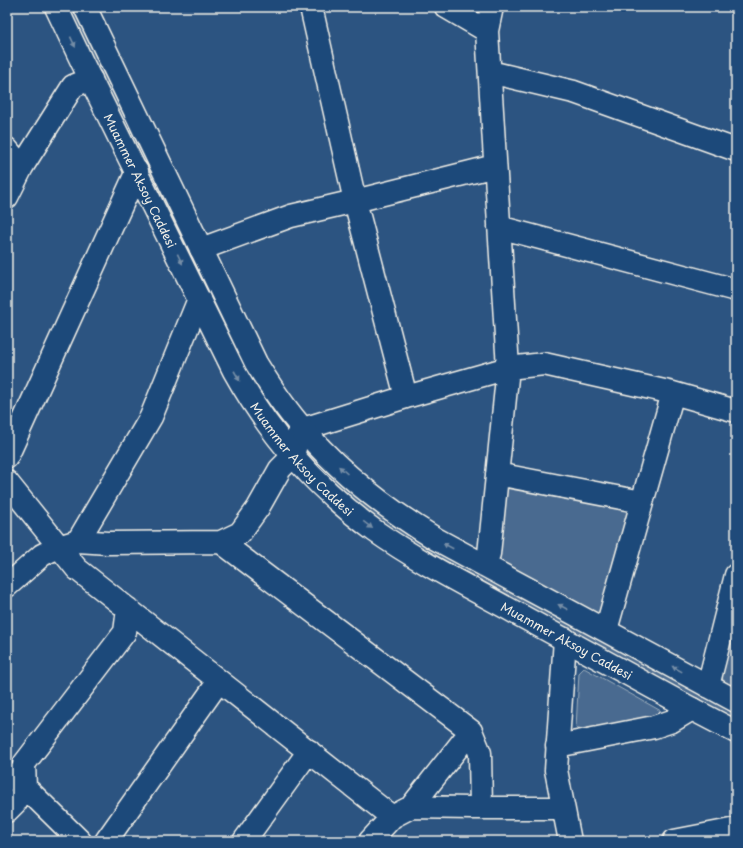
<svg xmlns="http://www.w3.org/2000/svg" width="743" height="848" viewBox="0 0 743 848" font-family="'Playpen Sans',sans-serif">
<style>
.green{fill:#496b90;stroke:#9eaebc}
.lines{fill:none;stroke-linecap:round;stroke-linejoin:round}
.minor-casing{stroke:#f4f1e8;stroke-width:25}
.major-casing{stroke:#f4f1e8;stroke-width:25}
.minor{stroke:#1f4a7a;stroke-width:22}
.major{stroke:#1f4a7a;stroke-width:22}
.oneway{fill:#748da6}
.labels{text-anchor:middle;dominant-baseline:central;stroke-width:3.5;stroke-linejoin:round;paint-order:stroke}
.street-label{font-size:12px;fill:#f4f1e8;stroke:#1f4a7a}
</style>
<rect width="100%" height="100%" fill="#2c5481"/>
<filter id="ink" filterUnits="userSpaceOnUse"><feTurbulence type="fractalNoise" baseFrequency=".025" numOctaves="2"/><feDisplacementMap in="SourceGraphic" scale="8" xChannelSelector="R" yChannelSelector="G"/><feConvolveMatrix kernelMatrix="1 2 1 2 8 2 1 2 1" color-interpolation-filters="sRGB"/></filter>
<g filter="url(#ink)">
<path class="green" d="M68,7H75L281,416L276,420L250,382Z
M311,451L586,632L736,713V722L428,553L379,521L355,503L306,456Z
M506,483L627,507L630,518L602,616L500,562L497,550Z
M736,617V688L723,681L722,672Z
M584,668L661,711L657,717L585,732L576,728L579,673Z"/>
<g class="lines">
<g class="minor-casing">
<path id="minor" d="M311,7L355,201L406,397
M446,7L487,31
M490,72L574,92L736,150
M7,149L22,167
M7,197L22,167L73,86L91,79
M499,227L736,290
M201,249L291,216L355,201L495,166
M7,457L137,171
M497,474L642,502
M7,482L77,569L392,817
M78,541L151,417L199,299
M221,542L240,533L258,508L280,469L293,456L298,436L303,429L406,397L508,368L544,364L673,393L736,411
M481,563L489,554L508,368L487,31L492,7
M7,586L42,555L58,547L78,541L108,543L221,542L471,731L411,807L392,817L370,841
M606,630L673,393
M565,639L556,770L570,841
M708,686L736,575
M471,731L480,753L481,808
M557,746L654,727L672,721L692,709
M7,774L25,787L80,841
M411,807L471,808H563
M7,811L15,803L25,787L24,764L125,632L128,609
M106,841L219,681
M244,841L309,751
M674,841L736,829"/>
</g>
<g class="major-casing">
<g id="major">
<path id="s1" d="M56,7L82,62L234,371C269,434 316,488 375,531C419,562 469,587 516,613C575,645 633,677 692,709L736,732"/>
<path d="M85,7L256,363C269,384 282,404 298,423C336,470 385,508 436,539L736,701"/>
</g>
</g>
<use href="#minor" class="minor"/>
<use href="#major" class="major"/>
</g>
<defs><path id="oneway-solid" d="M-6-.8H1V-3.2L6.5 0L1 3.2V.8H-6Z"/></defs>
<g class="oneway">
<use href="#oneway-solid" transform="translate(73 42) rotate(65)"/>
<use href="#oneway-solid" transform="translate(180 259) rotate(64)"/>
<use href="#oneway-solid" transform="translate(237 376) rotate(61)"/>
<use href="#oneway-solid" transform="translate(343 470) rotate(-138)"/>
<use href="#oneway-solid" transform="translate(368 525) rotate(37)"/>
<use href="#oneway-solid" transform="translate(448 546) rotate(-152)"/>
<use href="#oneway-solid" transform="translate(563 607) rotate(-152)"/>
<use href="#oneway-solid" transform="translate(677 669) rotate(-151)"/>
</g>
</g>
<g class="labels">
<g class="street-label">
<text stroke="none"><textPath href="#s1" startOffset="193">Muammer Aksoy Caddesi</textPath></text>
<text stroke="none"><textPath href="#s1" startOffset="517">Muammer Aksoy Caddesi</textPath></text>
<text stroke="none"><textPath href="#s1" startOffset="841">Muammer Aksoy Caddesi</textPath></text>
</g>
</g>
<rect width="743" height="848" fill="none" stroke="#1f4a7a" stroke-width="24"/>
<rect x="12" y="12" width="719" height="824" fill="none" stroke="#f4f1e8" stroke-width="1.5" filter="url(#ink)"/>
</svg>
